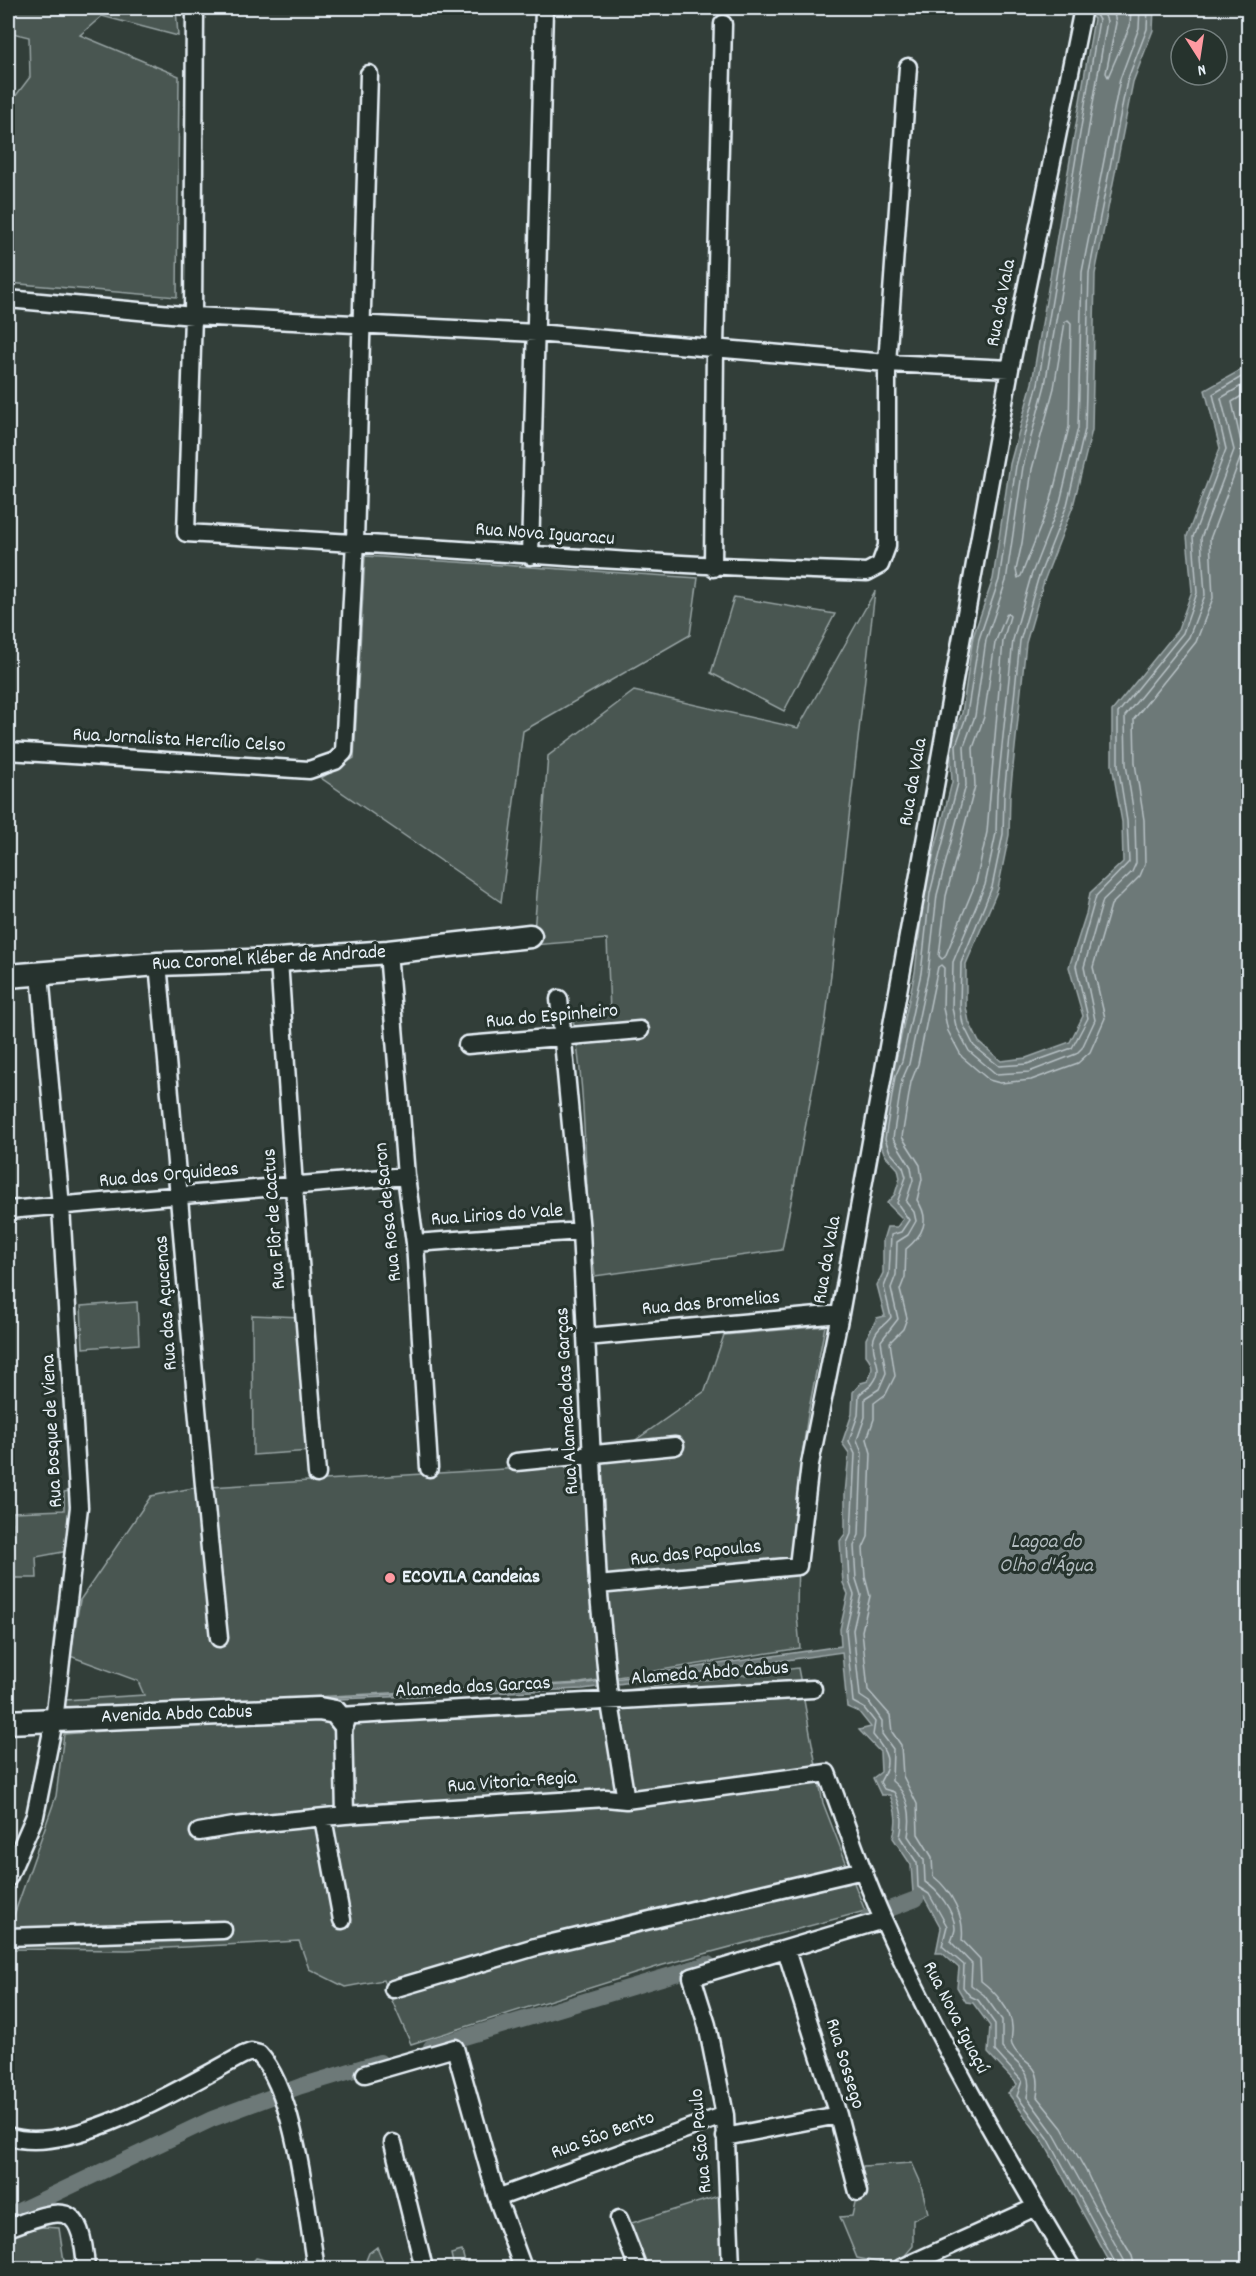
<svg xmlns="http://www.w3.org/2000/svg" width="1256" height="2276" viewBox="0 0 1256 2276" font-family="Dekko,sans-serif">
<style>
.green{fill:#495651;stroke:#98a4a4;stroke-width:1.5}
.water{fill:#6d7978;stroke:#9ea9ab;stroke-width:1.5}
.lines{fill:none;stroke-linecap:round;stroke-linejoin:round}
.shore{stroke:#b7c1c5;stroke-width:1.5}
.canal{stroke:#6d7978;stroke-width:16}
.street-casing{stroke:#e8f1f8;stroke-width:21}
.secondary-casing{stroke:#e8f1f8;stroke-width:27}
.street{stroke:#26332d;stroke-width:16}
.secondary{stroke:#26332d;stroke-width:22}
.poi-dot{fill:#ff9aa2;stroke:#26332d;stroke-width:2}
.labels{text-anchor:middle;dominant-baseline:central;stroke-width:6;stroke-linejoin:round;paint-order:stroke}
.street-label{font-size:20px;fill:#e8f1f8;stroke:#26332d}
.poi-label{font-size:20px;font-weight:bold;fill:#e8f1f8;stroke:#26332d;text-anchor:start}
.water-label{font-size:21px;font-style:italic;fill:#b1bbbe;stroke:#26332d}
</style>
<rect width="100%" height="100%" fill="#323e39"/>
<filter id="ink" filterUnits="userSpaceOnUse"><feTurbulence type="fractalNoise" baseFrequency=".0167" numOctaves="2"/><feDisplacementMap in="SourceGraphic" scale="12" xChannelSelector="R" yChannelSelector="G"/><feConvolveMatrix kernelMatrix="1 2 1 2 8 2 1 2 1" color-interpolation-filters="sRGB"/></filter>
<g filter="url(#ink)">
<path class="green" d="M8,8H176L178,36L102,16L80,35L179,76L177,297L8,283V106L30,77L29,37L8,32Z
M365,556L698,578L690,635L523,731L501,902L321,778L354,758Z
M875,591L826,1018L782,1250L595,1276C582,1190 589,1101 572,1015L610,1012L607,939L533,945L548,756L634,691L798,728Z
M734,597L835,614L784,711L711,673Z
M137,1302L139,1344L83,1348L81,1306Z
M252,1315L302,1317L311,1451L253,1455Z
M825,1326L808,1414L799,1477L797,1615L800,1648L580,1683L66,1710L65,1700L144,1695L138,1681L70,1656L80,1600L151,1496L193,1488L603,1463L705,1391L724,1335Z
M76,1489L73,1550L36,1557L37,1578H8L14,1555L13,1512L64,1510V1492Z
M798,1668L823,1803L865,1911L663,1965L411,2044L383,1980L345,1987L309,1969L299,1941L127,1950L12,1949L13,1918L56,1796L64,1734L617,1691Z
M912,2163L920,2181L928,2213L913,2220V2246L896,2266L857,2258L840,2217L852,2216L863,2166Z
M728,2193L727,2268H638L622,2226Z
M42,2227L59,2228L65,2268H8V2235Z
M377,2247L386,2268H363L369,2253Z
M462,2251L465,2263L476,2268H454L451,2254Z
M256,2258L274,2262L284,2268H247Z"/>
<path class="water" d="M1084,8H1154L1153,30L1133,82L1095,274L1092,430L1073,506L1044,581L1026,643L1010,795L1009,835L998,889L966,964V1007L969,1022L979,1042L1001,1061L1026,1058L1070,1042L1083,1016L1069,967L1086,914L1090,893L1123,862L1122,822L1112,765V711L1178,630L1192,591L1187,536L1220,448L1205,390L1248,366V2268H1113L1043,2141L1008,2093L1017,2084L988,2053L990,2026L973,2003L966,2002L957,1987L959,1968L942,1953H936L941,1928L924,1897L913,1893L911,1865L893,1838C898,1822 896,1811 890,1795H881L873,1778L881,1772L880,1752L859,1730L871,1727L859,1712L847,1707L842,1652L583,1689L167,1706L581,1684L841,1646L840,1629L848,1594L843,1583L840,1541L845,1534V1494L849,1453L842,1443L852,1414L853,1392L861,1383L868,1381C873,1369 874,1365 866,1355V1339L877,1318L885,1316L877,1285L883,1273V1240L887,1227H897L903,1219L887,1203L895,1194L900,1178L898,1169L885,1155L879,1140L889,1075L896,1060L915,972L924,893L952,782L950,745L962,713L973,637L993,579L1010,464L1032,383L1094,19Z"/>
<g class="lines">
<path class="shore" d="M1092,8L1099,20L1038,384L1016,466L999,580L979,639L967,714L956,745L958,783L930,893L921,973L902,1061L895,1077L885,1139L890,1152L903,1167L906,1177L897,1203L909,1220L901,1232L891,1235L889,1274L884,1287L891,1317C886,1325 877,1327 874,1338C869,1355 886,1367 873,1383C870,1388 863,1390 859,1395L858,1415L849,1441L855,1454L851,1534L847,1543L849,1581L854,1595L846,1630L853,1702L864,1708L875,1722L873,1735C888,1753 892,1762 880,1782L884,1789L894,1792C902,1807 904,1820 900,1837L917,1863L918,1887L929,1894L947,1926L942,1946L964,1965L963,1987L970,1996L978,2000L995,2024V2051L1022,2081L1017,2096L1048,2138L1118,2268
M1102,8L1107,21L1045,385L1023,467L1006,581L986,640L975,716L964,746L966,785L937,895L928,974L909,1064L902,1080L893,1138L911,1167L913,1180L906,1202L914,1212L916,1221L908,1235L897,1242L896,1275L891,1288L898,1319L881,1341L886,1373L879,1389L865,1398V1417L857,1440L862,1453L859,1535L854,1546L856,1579L861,1595L853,1630L860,1696L869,1702L882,1721V1734L893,1749L892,1781C909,1794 912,1816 908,1836L924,1860L925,1882C938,1890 954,1911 955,1928C955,1933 952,1938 951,1942L972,1964L971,1985L984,1995L1002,2020V2048C1019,2067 1034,2070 1027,2097L1054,2134L1124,2260L1126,2268
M1113,8L1116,23L1106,73L1108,77L1130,26L1131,8
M1140,8L1139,28L1120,79L1082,272L1078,428L1060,502L1031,576L1013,640L997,794L996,833L985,885L953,962L952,1008L956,1026L969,1051L996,1074L1029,1072L1076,1054L1082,1048L1095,1020L1084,967L1103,900L1132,872L1136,863L1135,821L1126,764L1125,716L1189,637L1205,595L1201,538L1234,450L1221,398L1248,382
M1148,8L1147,29L1127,81L1089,273L1085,429L1067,505L1038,579L1020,641L1004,795L1003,834L992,887L961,963L960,1007L963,1024L974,1046L999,1066L1027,1064L1072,1048L1088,1018L1076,966L1096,896L1129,862L1127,821L1118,765V713L1183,633L1197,593L1193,537L1226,449L1213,394L1248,373
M1068,320L1071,323L1069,427L1051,500L1021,576L1018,578L1016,570L1022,543L1032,469L1054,388L1065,322Z
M1007,613L1010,616L1003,641L987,832L976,882L945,957L942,959L939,956L946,896L975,786L973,748L984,717L995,643Z
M1135,2268L1132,2256L1104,2209L1086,2171L1062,2128L1037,2097C1043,2058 1023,2069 1012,2045C1010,2041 1013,2032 1012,2027C1012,2010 993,1990 981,1981L980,1959L962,1940C965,1917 952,1891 933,1876L932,1857L918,1834L917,1804L903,1776L901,1745L892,1732L890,1715L868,1690L862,1631L870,1596L865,1577L863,1548L868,1537L871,1453L867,1439L874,1419V1403L886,1394L895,1376L890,1342L903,1329L907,1318L900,1290L905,1277L906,1249C923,1235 931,1220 917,1200L922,1179L920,1165L902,1137L911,1082L918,1064L938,967L941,965L944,968L943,1008L948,1031L962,1057L989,1080L1000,1083L1031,1080L1078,1063L1090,1052L1105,1018L1093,967L1111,905L1140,876L1145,864L1144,820L1135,763L1134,719L1196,642L1213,598L1210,539L1243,451L1232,402L1248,392"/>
<path class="canal" d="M868,1917L916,1899
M431,2047L708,1964
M8,2216L212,2119L301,2086L380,2062"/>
<g class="street-casing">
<path id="street" d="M195,8L193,316L186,533C413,545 640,565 867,572L880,565L887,546V363L908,67
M8,299L193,316L536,333L887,363L1010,369
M530,556L544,8
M713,568L715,347L723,24
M8,751L309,770L335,761L344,752L355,541L369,74
M388,952L406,1176L415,1243L429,1468
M279,960L294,1187L317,1474
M158,964C180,1189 195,1414 219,1638
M559,999L581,1231L598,1585L609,1697L626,1800
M467,1045L640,1030
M8,1210L406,1176
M415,1243L581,1231
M586,1337L840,1314
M516,1462L675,1446
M598,1585L798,1566L810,1464L840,1314L1010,369L1083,8
M339,1716L813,1689
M343,1722L345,1815
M323,1818L342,1920
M199,1832L234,1826L345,1815L606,1798L626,1800L827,1773C845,1821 861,1870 882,1917C937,2039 1004,2154 1072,2268
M8,1878L35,1816L54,1721L79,1507L61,1207L40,974
M8,1937L223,1930
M786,1950L838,2115L858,2192
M393,1989L535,1947L863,1870
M365,2074L455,2048L497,2198L523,2268
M8,2136C70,2158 188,2084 243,2055L251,2052L259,2054C297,2095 306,2212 316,2268
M725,2137L838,2115
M393,2143L424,2268
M497,2198L725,2115
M619,2219L638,2268
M8,2228C63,2207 81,2200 86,2268
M731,2268L725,2115L707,2025L692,1977L883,1920
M901,2268L1036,2207"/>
</g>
<g class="secondary-casing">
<path id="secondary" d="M8,976L158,964L279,960L388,952L530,936
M8,1722L319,1709L335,1712L343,1722"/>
</g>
<use href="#street" class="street"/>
<use href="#secondary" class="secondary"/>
</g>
</g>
<circle class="poi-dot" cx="390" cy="1578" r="6"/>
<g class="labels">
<g class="street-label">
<text transform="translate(1002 303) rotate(-79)">Rua da Vala</text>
<text transform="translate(545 535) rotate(4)">Rua Nova Iguaracu</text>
<text transform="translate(179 741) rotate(3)">Rua Jornalista Hercílio Celso</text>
<text transform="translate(914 782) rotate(-80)">Rua da Vala</text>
<text transform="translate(269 959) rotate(-3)">Rua Coronel Kléber de Andrade</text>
<text transform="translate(552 1017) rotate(-5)">Rua do Espinheiro</text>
<text transform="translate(169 1176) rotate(-5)">Rua das Orquideas</text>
<text transform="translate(389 1212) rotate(-96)">Rua Rosa de Saron</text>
<text transform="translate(497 1216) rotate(-4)">Rua Lirios do Vale</text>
<text transform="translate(275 1219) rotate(-94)">Rua Flôr de Cactus</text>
<text transform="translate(828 1260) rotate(-80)">Rua da Vala</text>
<text transform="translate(167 1303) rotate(-94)">Rua das Açucenas</text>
<text transform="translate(711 1304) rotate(-5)">Rua das Bromelias</text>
<text transform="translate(568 1401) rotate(-93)">Rua Alameda das Garças</text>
<text transform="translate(53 1431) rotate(-93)">Rua Bosque de Viena</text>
<text transform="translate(696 1554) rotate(-6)">Rua das Papoulas</text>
<text transform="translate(710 1674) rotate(-4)">Alameda Abdo Cabus</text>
<text transform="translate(473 1688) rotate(-3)">Alameda das Garcas</text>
<text transform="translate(177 1715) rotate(-2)">Avenida Abdo Cabus</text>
<text transform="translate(512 1783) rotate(-4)">Rua Vitoria-Regia</text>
<text transform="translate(955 2018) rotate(63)">Rua Nova Iguaçú</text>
<text transform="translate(844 2064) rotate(73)">Rua Sossego</text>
<text transform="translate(603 2136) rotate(-20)">Rua São Bento</text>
<text transform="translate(702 2141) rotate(-95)">Rua São Paulo</text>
</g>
<g class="poi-label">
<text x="402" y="1578">ECOVILA Candeias</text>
</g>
<g class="water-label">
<text x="1046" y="1543">Lagoa do<tspan x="1046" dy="24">Olho d'Água</tspan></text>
</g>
</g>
<rect width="1256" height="2276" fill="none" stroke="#26332d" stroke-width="30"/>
<rect x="15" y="15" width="1226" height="2246" fill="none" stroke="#e8f1f8" stroke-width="2" filter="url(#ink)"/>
<g transform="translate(1199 57) rotate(168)"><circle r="28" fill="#26332d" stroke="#747f7e" stroke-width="1.5"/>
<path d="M0-4.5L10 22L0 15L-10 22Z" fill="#ff9aa2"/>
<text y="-9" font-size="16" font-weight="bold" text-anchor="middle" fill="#e8f1f8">N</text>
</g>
</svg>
